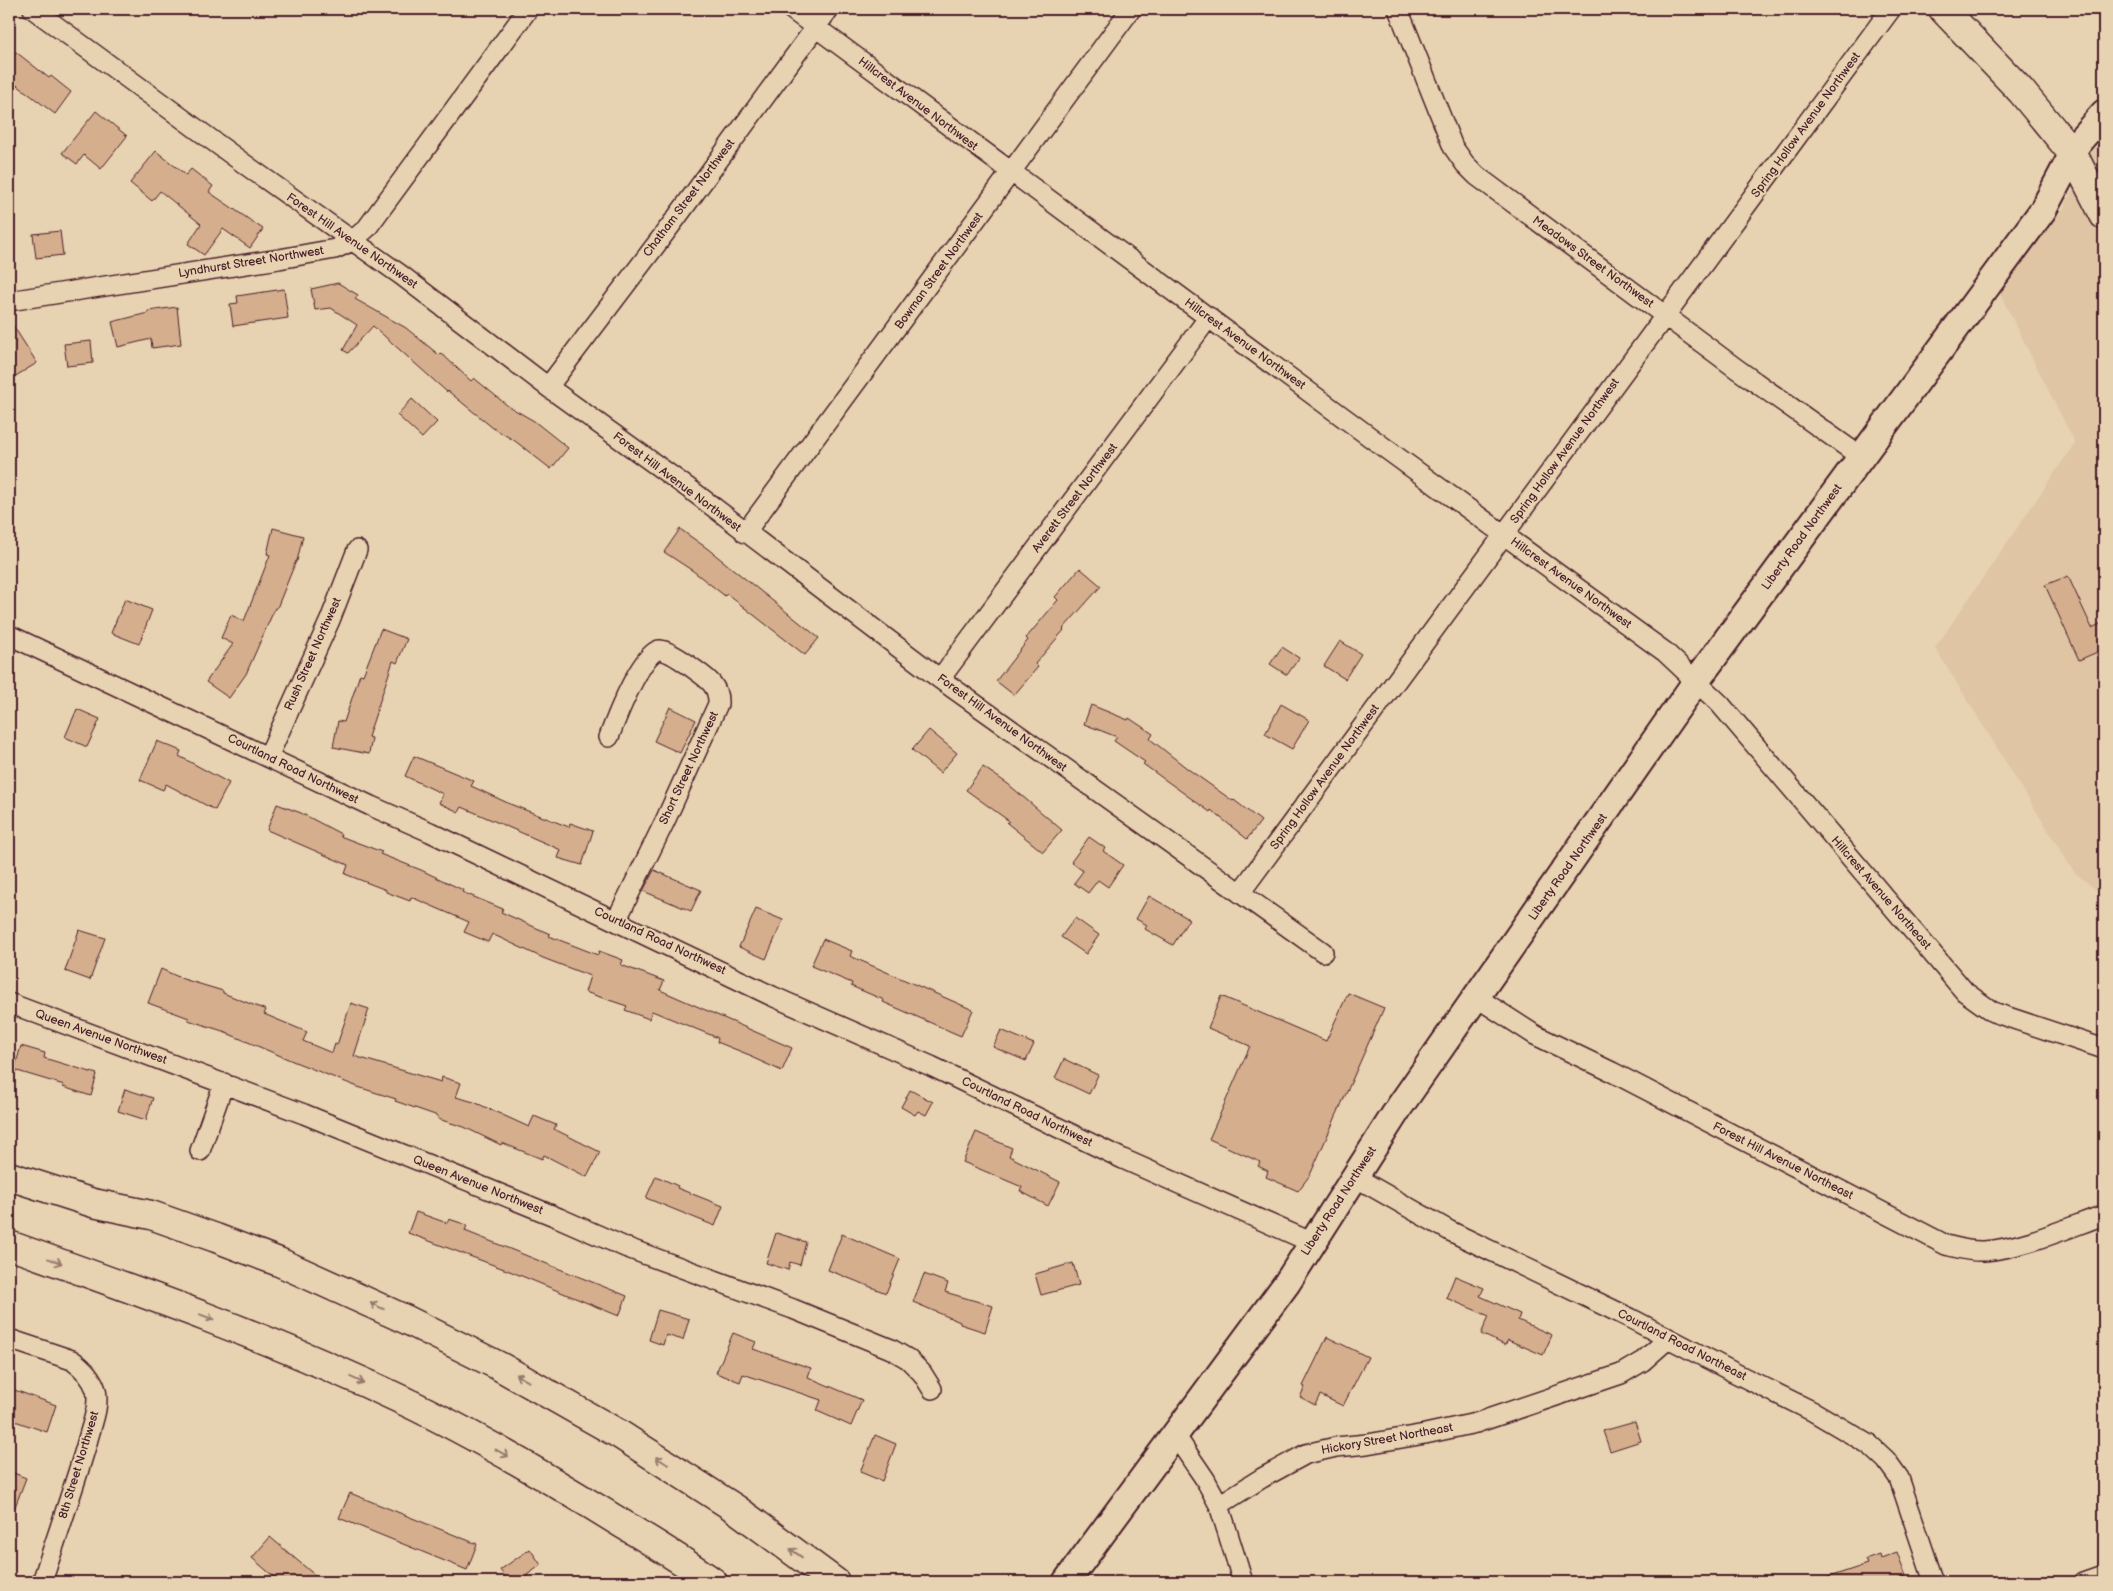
<svg xmlns="http://www.w3.org/2000/svg" width="2113" height="1591" viewBox="0 0 2113 1591" font-family="'Balsamiq Sans',sans-serif">
<style>
.built{fill:#dfc5a4}
.building{fill:#d5ae8d;stroke:#4a1f2b}
.lines{fill:none;stroke-linecap:round;stroke-linejoin:round}
.street-casing{stroke:#4a1f2b;stroke-width:22}
.secondary-casing{stroke:#4a1f2b;stroke-width:30}
.primary-casing{stroke:#4a1f2b;stroke-width:31}
.highway-casing{stroke:#4a1f2b;stroke-width:31}
.street{stroke:#e7d3b1;stroke-width:19}
.secondary{stroke:#e7d3b1;stroke-width:26}
.primary{stroke:#e7d3b1;stroke-width:28}
.highway{stroke:#e7d3b1;stroke-width:28}
.oneway{stroke:#98796e}
.labels{text-anchor:middle;dominant-baseline:central;stroke-width:4;stroke-linejoin:round;paint-order:stroke}
.street-label{font-size:12px;fill:#4a1f2b;stroke:#e7d3b1}
</style>
<rect width="100%" height="100%" fill="#e7d3b1"/>
<filter id="ink" filterUnits="userSpaceOnUse"><feTurbulence type="fractalNoise" baseFrequency=".02" numOctaves="2"/><feDisplacementMap in="SourceGraphic" scale="10" xChannelSelector="R" yChannelSelector="G"/><feConvolveMatrix kernelMatrix="1 2 1 2 8 2 1 2 1" color-interpolation-filters="sRGB"/></filter>
<g filter="url(#ink)">
<path class="built" d="M2104,131V896L2074,872L1935,648L2075,443L1998,290L2064,208L2098,138Z"/>
<path class="building" d="M16,52L49,78L51,76L71,92L55,114L9,79V61Z
M96,111L127,136L101,169L84,155L77,164L62,153Z
M156,151L186,175L191,169L213,186L209,192L263,229L250,248L223,229L204,255L188,244L201,224L160,191L152,201L130,183Z
M60,231L63,255L36,258L33,234Z
M338,283L358,295L355,299L406,328L439,355L441,353L471,381L474,378L508,406L534,421L568,448L551,469L515,441L493,428L448,391L447,392L373,326L348,353L343,350L357,325L331,308L315,310L311,289Z
M284,289L288,318L233,326L230,304L238,303L237,296Z
M177,307L181,344L152,348L151,339L118,347L112,322L148,313V311Z
M9,319L37,363L9,380Z
M91,341L93,363L67,366L64,344Z
M412,399L437,422L422,438L397,415Z
M273,528L303,536L297,561H296L277,608H275L246,674L229,698L206,682L233,644L221,638L231,615L244,621L270,555L267,554Z
M680,529L708,549L819,638L805,655L727,594L725,596L693,571L664,552Z
M1080,568L1101,586L1063,629L1064,630L1035,664L1038,667L1014,695L996,681L1028,640L1026,638L1058,600L1055,597Z
M2068,576L2092,628L2104,622V649L2079,660L2045,585Z
M125,599L152,610L139,644L111,633Z
M381,629L407,639L397,663L393,661L368,737L372,738L369,754L333,747L338,721L344,722L360,674L363,675Z
M1340,641L1361,654L1345,679L1324,666Z
M1282,647L1299,658L1287,675L1270,664Z
M1281,704L1309,720L1292,749L1265,734Z
M1091,705L1128,720L1129,718L1153,734L1150,739L1188,769L1233,801L1234,800L1261,821L1247,839L1211,810L1210,812L1143,764L1145,762L1114,741L1117,737L1084,724Z
M670,707L696,720L680,753L654,741Z
M77,709L100,719L87,747L65,737Z
M929,730L957,753L940,773L912,750Z
M157,741L181,751L179,756L229,783L215,810L166,784L163,790L140,780Z
M414,756L474,781L471,786L510,804L569,827L570,823L593,831L582,865L558,858L561,850L462,807L459,812L439,803L443,794L405,776Z
M983,767L1008,784L1062,830L1043,852L1007,823L1009,821L966,790Z
M277,804L301,813L341,834L340,836L382,852L380,854L421,870L463,890L462,892L503,909L501,912L550,934L549,936L598,955L599,951L623,960L621,965L664,981L660,990L792,1048L782,1071L751,1057L752,1056L717,1042L718,1038L652,1011L649,1019L625,1010L627,1006L585,992L590,976L543,958L492,934L488,942L464,932L469,922L411,897L410,901L386,892V890L345,874L348,865L267,830Z
M1089,837L1105,848L1103,851L1123,865L1108,887L1098,880L1088,893L1074,883L1083,871L1071,862Z
M654,870L701,890L691,911L643,891Z
M1149,896L1189,919L1173,945L1145,929L1147,925L1136,919Z
M756,909L783,920L766,959L739,947Z
M1075,918L1099,935L1086,954L1061,937Z
M79,930L105,938L90,980L65,971Z
M823,939L852,951L850,956L973,1010L961,1036L883,1002L884,1000L851,986L852,983L811,966Z
M161,969L183,979L223,991V993L266,1010L264,1014L307,1032L303,1041L332,1053L335,1044L337,1045L351,1003L369,1009L354,1056L441,1082L442,1077L461,1083L456,1097L474,1102L529,1127L534,1116L556,1125L554,1129L600,1152L587,1177L544,1155L542,1159L502,1143L501,1145L464,1127L438,1119V1116L395,1101L396,1099L358,1087L295,1062L229,1034V1033L188,1020L189,1018L148,1003Z
M1348,993L1384,1008L1310,1175L1298,1191L1266,1177L1268,1171L1258,1166L1260,1162L1209,1139L1250,1046L1208,1028L1221,996L1326,1041Z
M1001,1030L1034,1044L1026,1061L993,1047Z
M21,1046L45,1053L44,1058L97,1074L91,1096L63,1087L64,1085L14,1070Z
M1064,1059L1098,1075L1089,1094L1055,1078Z
M125,1089L153,1098L146,1120L118,1111Z
M910,1090L933,1102L926,1115L918,1111L915,1115L901,1107Z
M976,1132L1012,1148L1009,1156L1060,1182L1048,1206L1020,1191L1022,1187L963,1162Z
M656,1176L678,1186L677,1188L723,1206L715,1226L646,1198Z
M416,1212L447,1223L449,1219L467,1225L465,1231L627,1296L619,1316L512,1272L408,1233Z
M776,1233L806,1242L800,1265L790,1262L788,1270L766,1263Z
M842,1234L900,1259L886,1293L828,1270Z
M1073,1263L1079,1285L1041,1295L1035,1274Z
M924,1274L948,1283L945,1292L993,1306L985,1332L960,1324V1322L913,1302Z
M1455,1276L1484,1288L1480,1296L1520,1314L1518,1320L1552,1335L1543,1355L1508,1340L1505,1345L1481,1334L1489,1316L1446,1298Z
M658,1310L689,1319L683,1340L666,1335L663,1345L649,1340Z
M733,1333L756,1342L753,1349L811,1368L808,1377L862,1400L851,1426L817,1411L821,1400L743,1374L740,1382L716,1373Z
M1327,1337L1368,1357L1343,1406L1320,1395L1315,1405L1300,1397L1305,1387L1303,1386Z
M9,1388L56,1405L47,1432L9,1419Z
M1635,1422L1641,1441L1610,1451L1603,1431Z
M875,1435L896,1444L882,1481L860,1472Z
M9,1471L26,1478L10,1520H9Z
M350,1493L477,1544L467,1570L339,1518Z
M270,1537L291,1555L323,1582H280L252,1558Z
M530,1549L541,1565L527,1575L532,1582H509L500,1570Z
M1897,1552L1906,1576L1890,1582H1823V1579L1868,1564L1866,1559L1880,1554L1881,1558Z"/>
<g class="lines">
<g class="street-casing">
<path id="street" d="M33,9L250,168L401,275L548,387L691,490L940,679L1323,952
M791,9L1389,451L1665,652L1720,704L1965,992L1993,1012L2104,1049
M1398,9L1453,147L1465,164L1477,176L1737,369L1861,457
M9,301L279,259L335,249L352,241L367,228L528,9
M548,387L674,221L829,9
M745,533L1131,9
M9,635L371,806L430,832L772,996L931,1066L1123,1159L1313,1243
M940,679L1209,317
M609,737C615,721 643,648 660,650C669,651 686,663 694,669C708,679 719,686 718,704L665,821L616,921
M268,757L330,620L357,550
M1240,893L1891,9
M1476,997L1535,1035L1612,1072L1946,1245C1958,1248 1971,1252 1984,1251C2023,1248 2067,1228 2104,1215
M9,1003L304,1114L559,1218L625,1247L793,1309L891,1349L908,1359L922,1373L932,1389
M200,1151L224,1083
M1355,1177L1450,1231L1630,1318L1733,1372L1814,1412L1870,1445L1886,1460L1899,1478L1934,1582
M9,1339L72,1360C83,1368 92,1377 96,1390C100,1407 91,1426 87,1443C73,1490 57,1536 42,1582
M1175,1435L1205,1479L1219,1505L1243,1582
M1219,1505L1262,1478L1306,1454L1336,1447L1367,1444L1425,1434L1476,1423L1621,1374L1643,1361L1669,1338
M2084,1582L2104,1575"/>
</g>
<g class="secondary-casing">
<path id="secondary" d="M1066,1582L1287,1283L1400,1106L1697,680L2043,210L2080,140L2104,113"/>
</g>
<g class="primary-casing">
<path id="primary" d="M1943,9L2021,91L2073,154L2104,215"/>
</g>
<g class="highway-casing">
<path id="highway" d="M9,1176L93,1203L151,1215L216,1238L279,1262L407,1320L499,1366L619,1434L736,1509L835,1582
M9,1245C141,1292 273,1339 400,1399C470,1432 538,1472 603,1512C640,1535 678,1557 713,1582"/>
</g>
<use href="#street" class="street"/>
<use href="#secondary" class="secondary"/>
<use href="#primary" class="primary"/>
<use href="#highway" class="highway"/>
</g>
<defs><path id="oneway-shaft" d="M-6 0H5M1.5-3L5.5 0L1.5 3" fill="none" stroke-width="1.6" stroke-linecap="round" stroke-linejoin="round" transform="scale(1.25)"/></defs>
<g class="oneway">
<use href="#oneway-shaft" transform="translate(55 1261) rotate(20)"/>
<use href="#oneway-shaft" transform="translate(377 1306) rotate(-155)"/>
<use href="#oneway-shaft" transform="translate(207 1317) rotate(21)"/>
<use href="#oneway-shaft" transform="translate(522 1378) rotate(-151)"/>
<use href="#oneway-shaft" transform="translate(357 1380) rotate(24)"/>
<use href="#oneway-shaft" transform="translate(502 1453) rotate(29)"/>
<use href="#oneway-shaft" transform="translate(662 1461) rotate(-148)"/>
<use href="#oneway-shaft" transform="translate(796 1553) rotate(-144)"/>
</g>
</g>
<g class="labels">
<g class="street-label">
<text transform="translate(918 104) rotate(37)">Hillcrest Avenue Northwest</text>
<text transform="translate(1806 125) rotate(-54)">Spring Hollow Avenue Northwest</text>
<text transform="translate(689 198) rotate(-53)">Chatham Street Northwest</text>
<text transform="translate(352 241) rotate(35)">Forest Hill Avenue Northwest</text>
<text transform="translate(251 262) rotate(-9)">Lyndhurst Street Northwest</text>
<text transform="translate(1593 262) rotate(36)">Meadows Street Northwest</text>
<text transform="translate(939 271) rotate(-54)">Bowman Street Northwest</text>
<text transform="translate(1245 344) rotate(36)">Hillcrest Avenue Northwest</text>
<text transform="translate(1565 451) rotate(-54)">Spring Hollow Avenue Northwest</text>
<text transform="translate(677 482) rotate(37)">Forest Hill Avenue Northwest</text>
<text transform="translate(1075 498) rotate(-53)">Averett Street Northwest</text>
<text transform="translate(1802 537) rotate(-54)">Liberty Road Northwest</text>
<text transform="translate(1571 583) rotate(36)">Hillcrest Avenue Northwest</text>
<text transform="translate(313 654) rotate(-66)">Rush Street Northwest</text>
<text transform="translate(1002 723) rotate(36)">Forest Hill Avenue Northwest</text>
<text transform="translate(689 768) rotate(-65)">Short Street Northwest</text>
<text transform="translate(293 769) rotate(26)">Courtland Road Northwest</text>
<text transform="translate(1325 777) rotate(-54)">Spring Hollow Avenue Northwest</text>
<text transform="translate(1568 867) rotate(-55)">Liberty Road Northwest</text>
<text transform="translate(1881 893) rotate(49)">Hillcrest Avenue Northeast</text>
<text transform="translate(660 941) rotate(25)">Courtland Road Northwest</text>
<text transform="translate(101 1037) rotate(20)">Queen Avenue Northwest</text>
<text transform="translate(1027 1112) rotate(26)">Courtland Road Northwest</text>
<text transform="translate(1783 1161) rotate(27)">Forest Hill Avenue Northeast</text>
<text transform="translate(478 1185) rotate(22)">Queen Avenue Northwest</text>
<text transform="translate(1339 1201) rotate(-57)">Liberty Road Northwest</text>
<text transform="translate(1682 1345) rotate(27)">Courtland Road Northeast</text>
<text transform="translate(1387 1439) rotate(-10)">Hickory Street Northeast</text>
<text transform="translate(79 1465) rotate(-73)">8th Street Northwest</text>
</g>
</g>
<rect width="2113" height="1591" fill="none" stroke="#e7d3b1" stroke-width="30"/>
<rect x="15" y="15" width="2083" height="1561" fill="none" stroke="#4a1f2b" stroke-width="2" filter="url(#ink)"/>
</svg>
